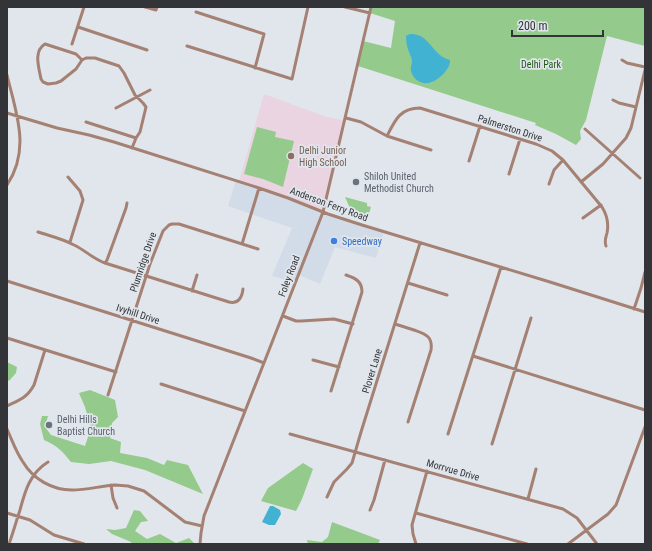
<svg xmlns="http://www.w3.org/2000/svg" width="652" height="551" viewBox="0 0 652 551" font-family="'Roboto Condensed',sans-serif">
<style>
.built{fill:#d1dce8}
.education{fill:#ead4e2}
.green{fill:#94ca8b}
.water{fill:#42b2d3}
.lines{fill:none;stroke-linecap:round;stroke-linejoin:round}
.minor{stroke:#a58173;stroke-width:3}
.education-dot{fill:#8d6e63;stroke:#e0e6ec;stroke-width:1.5}
.worship-dot{fill:#6b7280;stroke:#e0e6ec;stroke-width:1.5}
.shop-dot{fill:#3f7fe0;stroke:#e0e6ec;stroke-width:1.5}
.labels{text-anchor:middle;dominant-baseline:central;stroke-width:3.5;stroke-linejoin:round;paint-order:stroke}
.park-label{font-size:10px;fill:#205717;stroke:#e0e6ec}
.street-label{font-size:10px;fill:#323437;stroke:#e0e6ec}
.education-label{font-size:10px;fill:#785e54;stroke:#e0e6ec;text-anchor:start}
.worship-label{font-size:10px;fill:#5b616d;stroke:#e0e6ec;text-anchor:start}
.shop-label{font-size:10px;fill:#366cbe;stroke:#e0e6ec;text-anchor:start}
</style>
<rect width="100%" height="100%" fill="#e0e6ec"/>
<path class="built" d="M236,180L318,210L384,232L376,258L335,247L320,284L299,275L296,282L272,276L292,228L228,206Z"/>
<path class="education" d="M264,94L324,116L345,121L323,212L239,181Z"/>
<path class="green" d="M371,7H645V46L607,36L586,120L580,131L581,139L576,145L556,134L535,125L536,123L358,66L363,41L391,48L395,21L370,13Z
M257,127L276,132L275,137L294,141L283,187L263,179L244,174Z
M345,197L367,203V206L371,207L367,220L353,215Z
M7,362L17,367L16,373L9,381L7,379Z
M90,390L115,400L118,417L112,423L110,438L121,442L120,453L147,458L164,465L167,460L188,465L203,494L145,470L111,461L89,464L71,462C62,451 58,446 44,440L40,424L42,416H48L45,427L51,435L85,446L91,428L85,407L79,393Z
M303,463L313,469L302,499L296,511L261,501L268,488Z
M134,510L140,511L148,521L141,522L135,531L147,539L160,534L176,543L189,538L195,544H132L131,542L112,534L106,529L115,530L126,528Z
M332,522L380,540L378,544H308L307,540L322,542L328,537Z"/>
<path class="water" d="M410,34C430,33 432,56 450,60C451,69 436,83 427,83C424,84 421,82 418,81C415,79 412,75 411,71C410,68 412,64 412,61C412,58 410,55 409,52C407,47 406,42 406,36Z
M270,506H273L280,510L281,514L275,525H269L262,522Z"/>
<g class="lines">
<path class="minor" d="M145,7L156,10L157,7
M345,7L370,13
M196,12L264,34L255,68
M78,27L147,50
M72,44L84,7
M187,46L292,79L308,7
M82,60L76,54L45,44C33,51 39,68 41,79L43,82L48,84L56,83L61,81L76,69L82,60L86,58H95L119,66L124,73L135,95L143,103L146,107L140,132L136,138L132,148
M622,60L627,63L645,67
M7,75C16,113 31,149 7,185
M613,100L619,103L636,107
M116,108L150,90
M7,113L57,128L89,135L114,142L259,188L288,198L328,214L362,225L550,282L645,312
M346,118L361,122L387,136L431,150
M86,122L136,138
M585,129L640,178
M387,136C395,120 400,108 420,108L536,144L552,151L563,160L602,207C607,215 609,223 607,233C606,237 604,241 606,246
M469,161L480,126
M509,174L520,139
M68,177L80,191L83,200L70,242
M581,182L603,164L626,138L631,128L645,70
M549,184L554,170L563,160
M583,218L601,205
M38,232C50,236 63,239 74,245C85,250 93,259 105,263L229,302C238,304 242,298 243,289
M242,244L259,188
M105,263L107,260L126,208L127,203
M7,281L251,358L264,363
M408,283L447,295
M192,291L197,275
M634,309L641,288L645,272
M283,316L296,321H301L334,319L353,324
M395,324C401,326 408,328 414,330C425,334 433,336 431,350L408,422
M7,338L116,372
M473,356L645,410
M313,360L339,367
M161,384L245,411
M331,391L362,292C362,281 355,278 346,275
M108,395L150,264L163,231L169,225L172,224H179L258,249
M7,406C19,400 27,398 34,385L45,350
M7,429C12,440 16,452 23,462C33,479 52,490 72,490C86,490 101,486 115,485L128,486L144,491L185,522L202,526
M290,434L563,509L577,518L597,544
M448,434L501,267
M492,444L531,318
M111,485L113,498L117,508
M327,497L334,482L347,469L352,463L361,432L420,243
M528,499L536,469
M370,510L374,500L385,460
M7,513L30,520L54,535L84,544
M416,513L527,544
M9,544C13,533 16,522 20,510C25,491 30,473 48,462
M200,544L201,533L204,516L323,212L371,7
M416,544L413,534L412,525L427,471
M568,544L608,514L616,505L622,489L645,427"/>
</g>
<circle class="education-dot" cx="291" cy="156" r="4"/>
<g class="worship-dot">
<circle cx="356" cy="182" r="4"/>
<circle cx="49" cy="425" r="4"/>
</g>
<circle class="shop-dot" cx="334" cy="241" r="4"/>
<g class="labels">
<g class="park-label">
<text x="541" y="64">Delhi Park</text>
</g>
<g class="street-label">
<text transform="translate(510 128) rotate(18)">Palmerston Drive</text>
<text transform="translate(329 204) rotate(20)">Anderson Ferry Road</text>
<text transform="translate(143 262) rotate(-71)">Plumridge Drive</text>
<text transform="translate(289 276) rotate(-69)">Foley Road</text>
<text transform="translate(138 314) rotate(18)">Ivyhill Drive</text>
<text transform="translate(372 371) rotate(-73)">Plover Lane</text>
<text transform="translate(453 470) rotate(16)">Morrvue Drive</text>
</g>
<g class="education-label">
<text x="299" y="150">Delhi Junior<tspan x="299" dy="12">High School</tspan></text>
</g>
<g class="worship-label">
<text x="364" y="176">Shiloh United<tspan x="364" dy="12">Methodist Church</tspan></text>
<text x="57" y="419">Delhi Hills<tspan x="57" dy="12">Baptist Church</tspan></text>
</g>
<g class="shop-label">
<text x="342" y="241">Speedway</text>
</g>
</g>
<rect width="652" height="551" fill="none" stroke="#323437" stroke-width="16"/>
<path d="M512 30v6h91v-6" fill="none" stroke="#323437" stroke-width="2"/>
<text x="518" y="30" font-size="12" fill="#323437" stroke="#e0e6ec" stroke-width="3" paint-order="stroke">200 m</text>
</svg>
